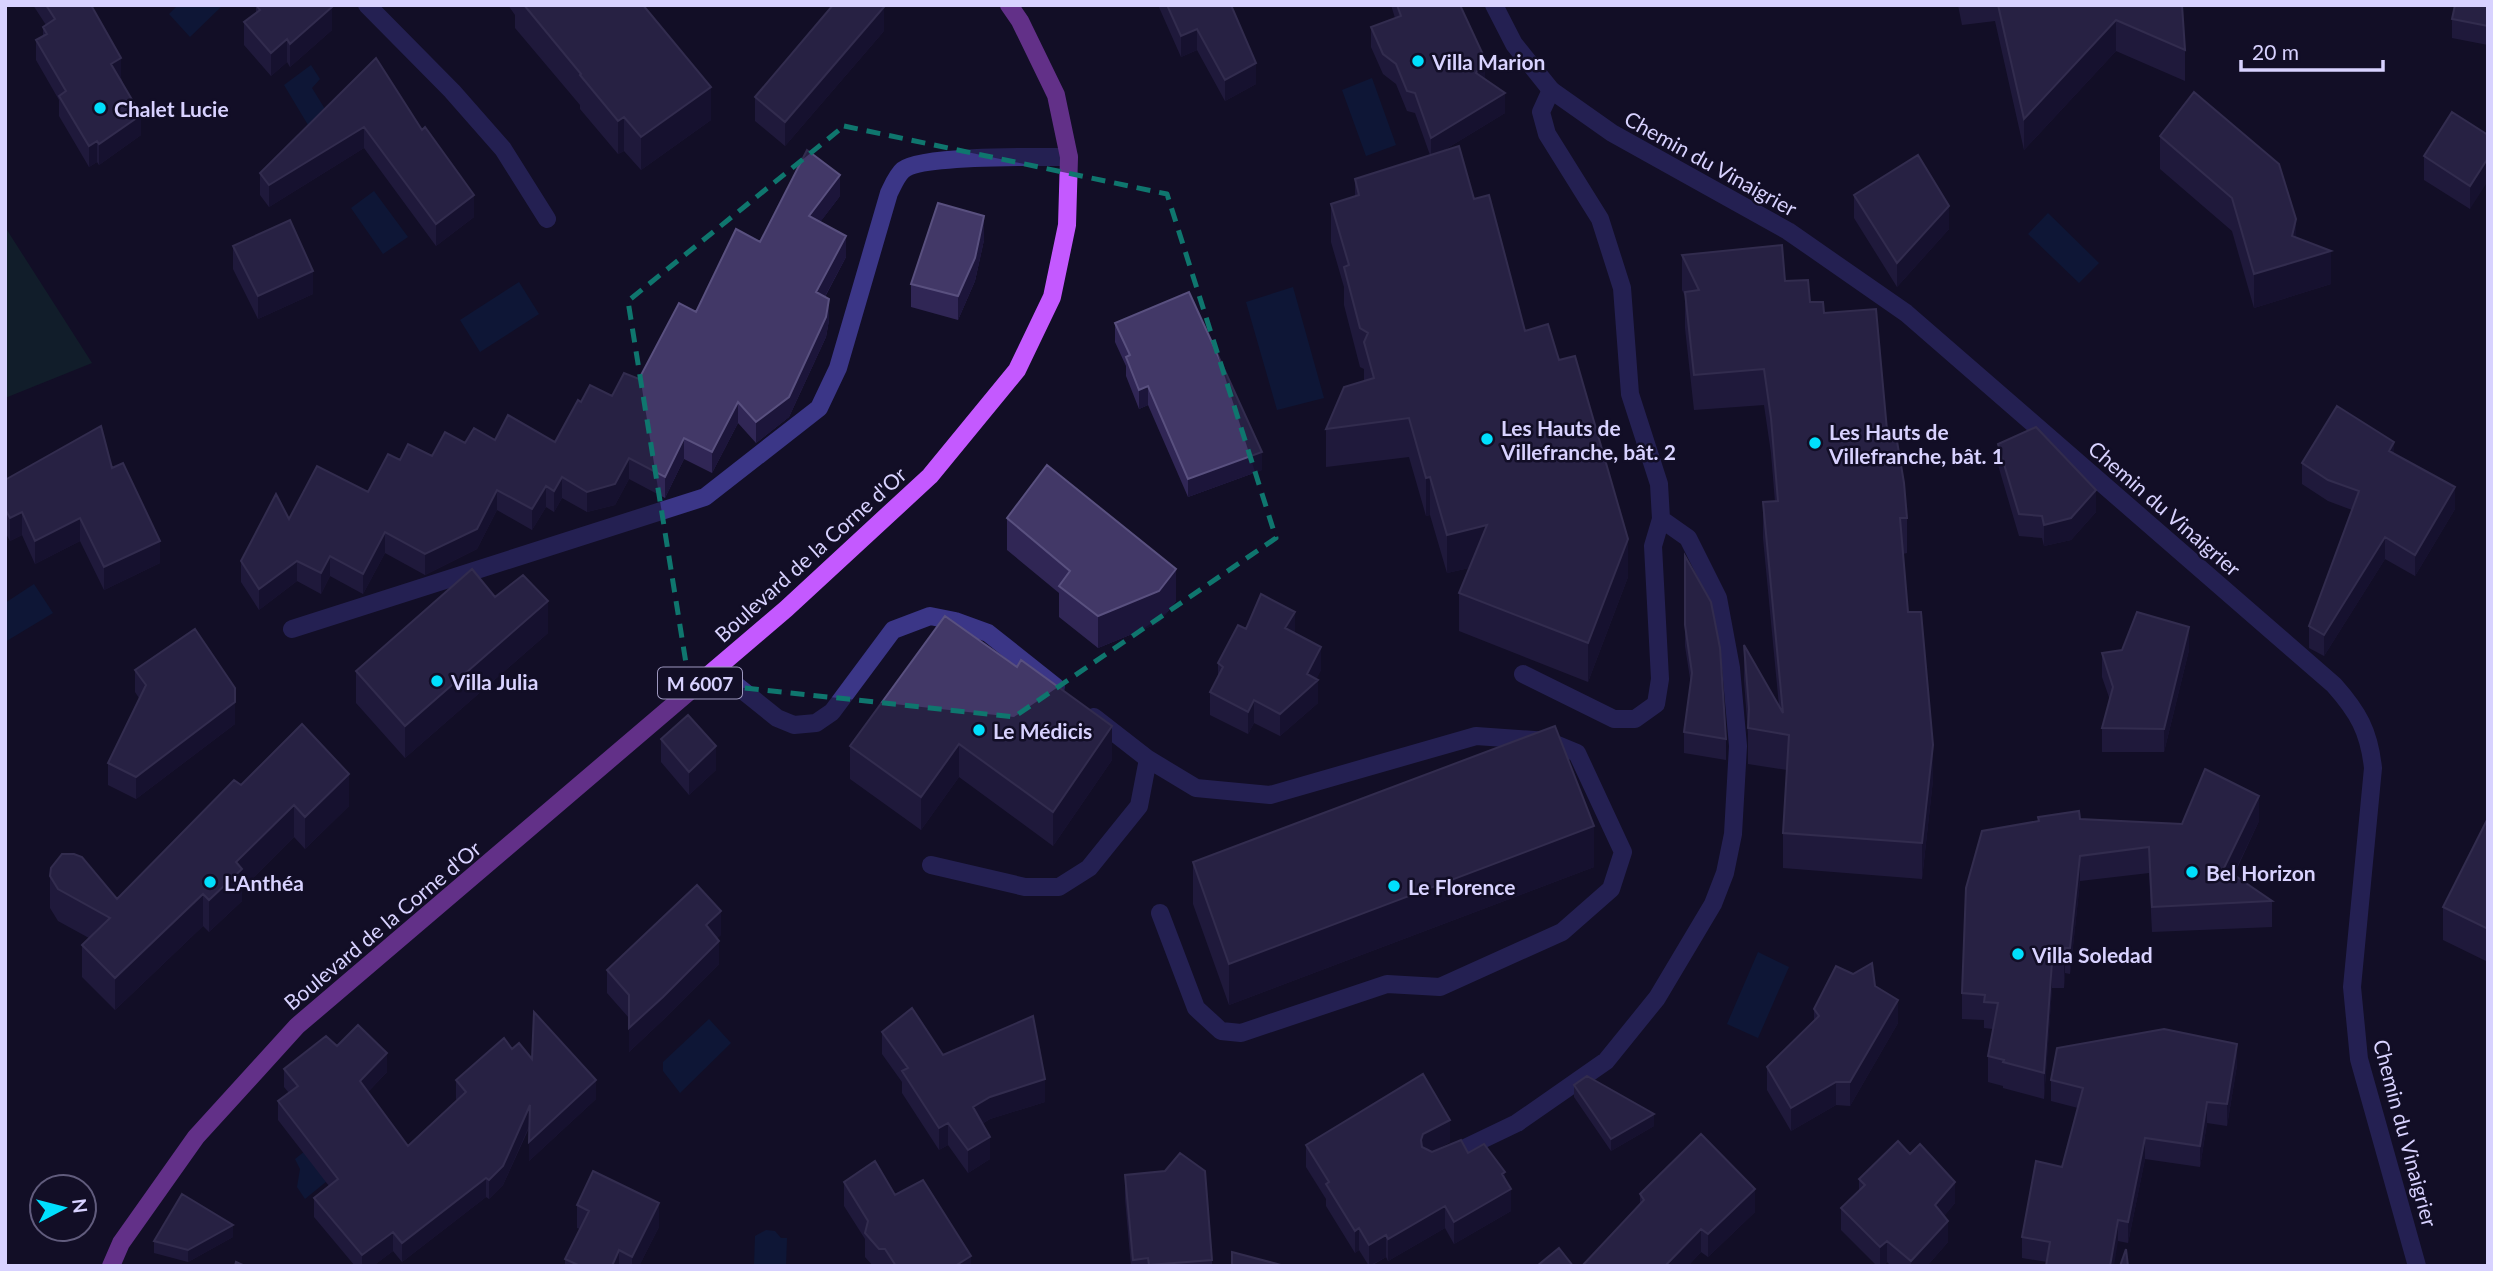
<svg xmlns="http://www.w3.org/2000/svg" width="2493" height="1271" viewBox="0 0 2493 1271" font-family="Lato,sans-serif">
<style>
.green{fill:#10302f}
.water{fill:#092049}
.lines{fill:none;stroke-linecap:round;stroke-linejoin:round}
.lane{stroke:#3b3687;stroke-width:18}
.street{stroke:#3b3687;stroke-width:18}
.primary{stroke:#c459ff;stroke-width:18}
.wall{fill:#302655}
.shaded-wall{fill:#1c153a}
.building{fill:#423867;stroke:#59507f;stroke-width:2}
.marked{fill:none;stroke:#0f766e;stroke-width:5;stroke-dasharray:14 9;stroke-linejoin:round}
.poi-dot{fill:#00dffd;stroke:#120e26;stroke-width:2.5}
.labels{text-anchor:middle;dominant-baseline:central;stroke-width:5;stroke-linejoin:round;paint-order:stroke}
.shield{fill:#120e26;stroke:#9d97be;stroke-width:2}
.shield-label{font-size:19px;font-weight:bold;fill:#d8d2ff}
.poi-label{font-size:21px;font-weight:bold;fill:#d8d2ff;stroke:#120e26;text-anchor:start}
.street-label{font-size:21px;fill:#d8d2ff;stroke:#120e26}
</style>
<rect width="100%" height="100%" fill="#120e26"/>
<path class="green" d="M5,227L92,363L5,398Z"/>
<path class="water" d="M178,5H223L190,37L169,14Z
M311,65L320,79L312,88L333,122L311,130L284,85Z
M1372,78L1396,145L1366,156L1342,90Z
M374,191L408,237L383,254L351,208Z
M2048,213L2099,263L2079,283L2028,234Z
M519,282L539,314L480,352L460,320Z
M1293,287L1324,398L1277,410L1246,302Z
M34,584L53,613L5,642V603Z
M1758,952L1789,967L1758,1038L1727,1024Z
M709,1019L731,1043L680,1093L663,1071V1062Z
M338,1125L360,1154L305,1199L297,1187L300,1169L295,1159Z
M766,1230L775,1231L781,1238H787L786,1266H754L755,1236Z"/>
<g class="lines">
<path class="lane" d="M367,5L452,91L503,149L547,219
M292,629L705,497L819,408L838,368L889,193C892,187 897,175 903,170C921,155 1040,157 1069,157
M716,669L777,718L794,725L816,723L832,712L893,630L930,616L955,621L988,633L1056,687
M1523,674L1614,719H1635L1656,704L1660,679L1653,546L1661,519L1659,484L1630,394L1622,288L1600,219L1547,134L1541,112L1551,90
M1094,717L1148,759L1196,788L1270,795L1476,736L1548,741L1577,753L1623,852L1611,889L1562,932L1440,987L1387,984L1241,1033L1221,1031L1196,1008L1160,913
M931,865L1025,887H1059L1089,868L1139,806L1148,759
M1444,1158L1517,1123L1606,1061L1657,998L1713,904L1725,873L1733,834L1738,746L1731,668L1718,598L1688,538L1661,519"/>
<path class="street" d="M1494,5L1514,44L1551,90L1612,133L1788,231L1906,313L2334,685C2358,712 2369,731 2373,768L2352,987L2359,1059L2417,1266"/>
<path class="primary" d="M111,1266L121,1243L196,1137L297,1026L786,609L930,476L1017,370L1052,297L1067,225L1069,157L1056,95L1020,21L1009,5"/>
</g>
<path class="wall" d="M33,5H91L121,78L141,135L99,165L97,162L89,167L59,116V100L36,60V40L43,37V27L46,25Z
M256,5L332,30L290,67L287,62L271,76L244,45V22L256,13Z
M508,5H643L711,120L641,170L624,151L618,154L580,109V105L515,28V15Z
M1158,5H1231L1256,84L1225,101L1197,50L1181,57Z
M1391,5H1460L1484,79L1505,113L1441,152L1474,199L1525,331L1559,360L1628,577L1588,682L1459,631V593L1469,568L1447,573L1430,515L1426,516L1409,457L1326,467V429L1364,381V369L1360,367L1344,305V287L1331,242V204L1355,196V179L1430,155L1415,113L1407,111L1396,84L1383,74L1371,47V27L1395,18Z
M1958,5H2182L2185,50V81L2116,51L2024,150L1995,21L1962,25Z
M2488,5V45L2452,38V19Z
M884,31L785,146L755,121V97Z
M376,58L474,217L436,246L364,148L269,207L260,195V173Z
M2488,135L2470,209L2424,180V156Z
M2160,136L2296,238L2331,284L2254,308L2232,231L2160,169Z
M1854,195L1949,229L1897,287L1854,218Z
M840,196L820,222L846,257L825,297L829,320L826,337L789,417L756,443L738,423L712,473L684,459L665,498L629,479L615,505L587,512L562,498L554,512L546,507L532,530L497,510L477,549L425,575L385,553L363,594L330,576L321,594L297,581L259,610L241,582V561L289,519L368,492L400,460L432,456L465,443L495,440L555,442L581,402L612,396L639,379L696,312L760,242Z
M984,240L975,281L958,320L911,307V284Z
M233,246L313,294L258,319L233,269Z
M1682,255L1785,281L1824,313L1888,441L1907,518V553L1903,554L1908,612L1933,780L1922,879L1783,868V833L1787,770L1748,764V734L1744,680V645L1779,706L1763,538V502H1775L1771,453L1764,405L1694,410L1685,328V296L1682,290Z
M1115,323L1262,470L1188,497L1148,405L1139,409L1126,376V366L1115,342Z
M1998,444L2096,512L2071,540L2044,546L2042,538L2019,536L1998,465Z
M2394,454L2455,509L2415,576L2385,559L2324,656L2309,648V626L2352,510L2328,501L2302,484V463Z
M112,468L160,563L104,590L80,541L35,564L22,535L10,541L5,532V480Z
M1007,518L1176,601L1159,623L1098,648L1059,617V593L1007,550Z
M1685,556L1726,739V760L1684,753V732L1691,685L1685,646Z
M1246,629L1295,633L1321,670L1316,679L1318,703L1280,736L1254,723L1248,734L1210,715V692L1218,677V663Z
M548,633L405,758L356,703V671Z
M2189,650L2164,752H2102V728L2110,700L2102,677V653Z
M1017,667L1112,760L1053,846L959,777L921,830L850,779V746Z
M135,670L235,724L136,799L108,785V763L139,698L135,692Z
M661,739L716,770L689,795L661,762Z
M241,785L349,806L305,849L294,837L242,889V901L209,932L203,926L115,1010L82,977V945L89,938L58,921L50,908V876L117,899Z
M2488,818V962L2443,940V907Z
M2080,819L2182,824L2259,821L2234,875L2272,901V927L2152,932L2149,873L2080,881L2070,974L2065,973L2064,988H2052L2044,1099L2003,1088V1086L1988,1082V1056L1993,1029L1984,1028V1020L1962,1019V993Z
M1193,862L1594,867L1229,1005L1193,904Z
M721,935L717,938L719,964L663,1020L629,1052V1018L607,993V970Z
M1875,986L1898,1023L1850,1106L1836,1105L1791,1131L1767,1090V1067L1814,1021V1009Z
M882,1032L1045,1102L990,1119L982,1124L990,1159L968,1173L948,1145L939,1150L902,1093V1082L882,1054Z
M337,1046L387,1072L368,1092L408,1146L457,1100L456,1099V1080L512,1049L532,1059L596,1099L529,1161L530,1126L503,1185L489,1199L486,1197L402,1262L393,1251L373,1266H355L314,1217V1198L329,1186L278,1120V1101L289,1093L284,1087V1069Z
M2237,1065L2227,1126L2207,1123L2200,1167L2145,1159L2128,1243L2118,1241L2047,1262L2022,1258V1237L2062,1167L2078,1108L2051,1101V1080Z
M1574,1085L1654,1126L1611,1151L1574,1097Z
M1450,1142L1431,1152L1468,1153L1505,1179L1511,1211L1454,1244L1445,1228L1388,1261L1386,1257L1371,1266H1369L1359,1250L1355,1253L1326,1206V1199L1306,1167V1145Z
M1125,1175L1212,1260V1266H1131L1125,1199Z
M1859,1179L1955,1203L1944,1216L1948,1242L1927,1266H1891L1887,1262L1883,1266H1877L1841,1230V1208L1859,1191Z
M844,1182L895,1195L971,1266H873L865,1257V1239L844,1206Z
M1640,1194L1755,1212L1708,1257L1701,1252L1688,1266H1582L1640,1204Z
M577,1205L659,1227L639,1266H565V1259L580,1229L577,1228Z
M233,1237L188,1262L154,1253V1241Z"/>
<path class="shaded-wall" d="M332,7V30L290,67V44Z
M884,7V31L785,146V122Z
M2116,20V51L2024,150V119Z
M1197,29V50L1181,57V36Z
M287,39V62L271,76V53Z
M121,58V78L111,84V64Z
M1485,59V78L1476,93V73Z
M1256,63V84L1225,101V80Z
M711,87V120L641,170V137Z
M1505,93V113L1431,158V138Z
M141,115V135L99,165V144Z
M624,117V151L618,154V121Z
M364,127V148L269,207V185Z
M97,141V162L89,167V146Z
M2488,158V181L2470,209V186Z
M840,175V196L809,237V216Z
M474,195V217L436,246V224Z
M1949,206V229L1897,287V263Z
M984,216V240L975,281L958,320V296Z
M2296,219V252L2331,251V284L2254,308V274L2292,236Z
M846,236V257L816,313V292Z
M313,271V294L258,319V296Z
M829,299V320L826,337L789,417L756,443V422Z
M1148,386V405L1139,409V390Z
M738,402V423L712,473V452Z
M684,438V459L665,498V477Z
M2394,442V463L2389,451Z
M1262,452V470L1188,497V479Z
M629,458V479L615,505L587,512V492Z
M562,477V498L554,512V491Z
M1430,477V515L1426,516V478Z
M546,486V507L532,530V509Z
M2455,487V509L2415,576V555Z
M497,490V510L477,549L425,575V554Z
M2096,490V512L2071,540L2044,546V525Z
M22,512V535L10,541V518Z
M80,518V541L35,564V541Z
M1487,525V564L1447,573V535Z
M385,532V553L363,594V574Z
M2385,537V559L2324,656V635Z
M1628,539V577L1588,682V643Z
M160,541V563L104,590V567Z
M330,556V576L321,594V573Z
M297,561V581L259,610V589Z
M1176,569V601L1159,623L1098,648V616Z
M548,601V633L405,758V726Z
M1295,612V635L1285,628Z
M2189,627V650L2164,752V729Z
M1321,647V670L1314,684L1318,680V703L1280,736V714L1307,674Z
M1254,700V723L1248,734V712Z
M235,702V724L136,799V777Z
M1112,726V760L1053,846V812Z
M959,744V777L921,830V797Z
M1933,745V780L1922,879V843Z
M716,746V770L689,795V772Z
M349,774V806L305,849V817Z
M2259,796V821L2224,894V868Z
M294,805V837L242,889V901L209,932V900L236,862Z
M1594,826V867L1229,1005V964Z
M2080,856V881L2070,974V948Z
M203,894V926L115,1010V978Z
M721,911V935L706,949V925Z
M719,941V964L663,1020L629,1052V1028Z
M2065,948V973L2064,988V962Z
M2052,962V988L2044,1099V1073Z
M1898,1000V1023L1850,1106V1082Z
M2237,1044V1065L2227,1126V1104Z
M387,1053V1072L360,1100V1081Z
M1045,1079V1102L990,1119L973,1129V1107L990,1097Z
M596,1080V1099L529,1161V1142Z
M1836,1082V1105L1791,1131V1108Z
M2207,1102V1123L2200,1167V1146Z
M530,1105V1124L503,1185L489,1199V1180Z
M1654,1114V1126L1611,1151V1139Z
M1450,1120V1142L1423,1156L1421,1140L1423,1134Z
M948,1123V1145L939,1150V1128Z
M990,1137V1159L968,1173V1150Z
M2145,1138V1159L2128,1243V1222Z
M1505,1172V1192L1511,1189V1211L1454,1244V1222Z
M486,1178V1197L402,1262V1243Z
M1955,1182V1203L1935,1227V1205Z
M1755,1189V1212L1708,1257V1234Z
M659,1203V1227L639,1266H632V1257Z
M1445,1206V1228L1388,1261V1239Z
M2118,1220V1241L2114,1266H2110Z
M1948,1221V1242L1927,1266H1911V1261Z
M233,1225V1237L188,1262V1250Z
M1359,1228V1250L1355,1253V1231Z
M1701,1229V1252L1688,1266H1665Z
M393,1232V1251L373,1266H362V1255Z
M1386,1235V1257L1369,1266V1245Z
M1887,1241V1262L1883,1266H1880V1247Z
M619,1250V1266H612Z
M971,1256V1266H955Z"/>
<path class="building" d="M46,5H91L121,58L111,64L141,115L99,144L97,141L89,146L59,96L66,91L36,40L47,34L43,27L55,19Z
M256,5H330L332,7L290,44L287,39L271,53L244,22L260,10Z
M524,5H643L711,87L641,137L624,117L618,121L580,75L581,74Z
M833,5H881L884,7L785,122L755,97Z
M1167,5H1231L1256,63L1225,80L1197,29L1181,36Z
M1397,5H1460L1485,59L1476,73L1505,93L1431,138L1415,93L1407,91L1396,64L1383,54L1371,27L1401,16Z
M1998,5H2182L2185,50L2116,20L2024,119Z
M2455,5H2488V26L2452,19Z
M376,58L422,130L425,127L474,195L436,224L364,127L269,185L260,173Z
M2194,92L2279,164L2296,219L2292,236L2331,251L2254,274L2232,198L2160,136Z
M2452,112L2488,135V158L2470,186L2424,156Z
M1459,146L1474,199L1489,195L1525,331L1548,324L1559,360L1575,356L1628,539L1588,643L1459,593L1487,525L1447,535L1430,477L1426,478L1409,418L1326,429L1344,387L1374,378L1364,342L1368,333L1360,328L1344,267L1349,265L1331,204L1359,195L1355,179Z
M807,150L840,175L809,216L846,236L816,292L829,299L826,317L789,397L756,422L738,402L712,452L684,438L665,477L629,458L615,484L587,492L562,477L554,491L546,486L532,509L497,490L477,529L425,554L385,532L363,574L330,556L321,573L297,561L259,589L241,561L276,494L289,519L317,466L368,492L388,454L400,460L408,444L432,456L445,432L465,443L474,428L495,440L508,415L555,442L578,400L581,402L590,385L612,396L624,373L639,379L679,303L696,312L736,229L760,242Z
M1918,155L1949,206L1897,263L1854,195Z
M938,203L984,216L975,258L958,296L911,284Z
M290,220L313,271L258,296L233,246Z
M1782,245L1785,281L1808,280L1810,302H1823L1824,313L1876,309L1888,441H1897L1904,483L1907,518H1900L1908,612H1921L1933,745L1922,843L1783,833L1789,735L1748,728L1749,709L1744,645L1783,713L1763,502L1778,501L1771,418L1764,369L1694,375L1685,292L1699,290L1682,255Z
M1189,292L1262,452L1188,479L1148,386L1139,390L1126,357L1130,355L1115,323Z
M2337,406L2394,442L2389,451L2455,487L2415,555L2385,537L2324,635L2309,626L2359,491L2328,480L2302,463Z
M101,426L112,468L123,463L160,541L104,567L80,518L35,541L22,512L10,518L5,509V480Z
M2036,427L2096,490L2071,518L2044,525L2042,516L2019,514L1998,444Z
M1047,465L1176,569L1159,591L1098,616L1059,586L1070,571L1007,518Z
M1685,556L1711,602L1720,648L1726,739L1684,732L1692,673L1685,625Z
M472,569L495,597L523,575L548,601L405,726L356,671Z
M1261,594L1295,612L1285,628L1321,647L1307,674L1318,680L1280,714L1254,700L1248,712L1210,692L1223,667L1218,663L1238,625L1246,629Z
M2137,612L2189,627L2164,729L2102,728L2113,687L2102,653L2122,650Z
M945,616L1017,667L1021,660L1112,726L1053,812L959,744L921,797L850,746Z
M195,629L235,688V702L136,777L108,763L146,685L135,670Z
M688,715L716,746L689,772L661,739Z
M302,724L349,774L305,817L294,805L236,862L242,869L209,900L203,894L115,978L82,945L110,918L58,889L50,876L51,868L62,854H74L82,857L117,899L234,780L241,785Z
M1555,726L1594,826L1229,964L1193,862Z
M2205,769L2259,796L2224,868L2272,901L2152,907L2149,847L2080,856L2070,948H2065L2064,962H2052L2044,1073L2003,1062L2004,1060L1988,1056L1998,1003L1984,1002L1985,995L1962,993L1966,888L1982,831L2039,821L2038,817L2079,811L2080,819L2182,824Z
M2488,818V929L2443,907Z
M697,885L721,911L706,925L719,941L663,997L629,1028V995L607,970Z
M1872,963L1875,986L1898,1000L1850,1082H1836L1791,1108L1767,1067L1819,1016L1814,1009L1836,966L1853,974Z
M912,1008L943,1055L1033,1016L1045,1079L990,1097L973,1107L990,1137L968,1150L948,1123L939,1128L902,1071L908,1068L882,1032Z
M534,1012L596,1080L529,1142L530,1105L503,1166L489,1180L486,1178L402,1243L393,1232L362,1255L314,1198L338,1179L278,1101L298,1086L284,1069L326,1036L337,1046L358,1025L387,1053L360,1081L408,1146L466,1092L456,1080L504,1038L512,1049L519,1043L532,1059Z
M2164,1029L2237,1044L2227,1104L2207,1102L2200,1146L2145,1138L2128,1222L2118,1220L2110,1266H2046L2050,1242L2022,1237L2036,1161L2062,1167L2083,1088L2051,1080L2057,1048Z
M1423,1074L1450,1120L1423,1134L1421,1140L1422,1147L1432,1152L1461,1140L1468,1153L1484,1144L1505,1172L1502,1174L1511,1189L1454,1222L1445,1206L1388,1239L1386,1235L1369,1245L1359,1228L1355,1231L1326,1184L1329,1182L1306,1145Z
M1587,1076L1654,1114L1611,1139L1574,1085Z
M1701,1134L1755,1189L1708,1234L1701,1229L1665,1266H1582L1644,1200L1640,1194Z
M1898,1141L1910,1154L1920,1144L1955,1182L1935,1205L1948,1221L1911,1261L1887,1241L1880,1247L1841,1208L1865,1185L1859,1179Z
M1180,1153L1205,1171L1212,1260L1149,1265L1148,1258L1133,1260L1125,1175L1165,1171Z
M875,1161L895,1195L923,1180L971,1256L955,1266H896L885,1249H879L865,1233L868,1221L844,1182Z
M593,1171L659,1203L632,1257L619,1250L612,1266H580L565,1259L589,1211L577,1205Z
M182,1194L233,1225L188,1250L154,1241Z
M1559,1248L1573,1266H1537Z
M2126,1249L2128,1266H2120Z
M1232,1252L1281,1265V1266H1232Z
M236,1262L245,1266H235Z"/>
<path d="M0 0H2493V1271H0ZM844,126L1167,194L1276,538L1014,717L689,682L628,301Z" fill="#120e26" fill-opacity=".55" fill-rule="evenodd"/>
<path class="marked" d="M844,126L1167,194L1276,538L1014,717L689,682L628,301Z"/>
<g class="poi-dot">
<circle cx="1418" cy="61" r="7"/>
<circle cx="100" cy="108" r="7"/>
<circle cx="1487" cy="439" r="7"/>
<circle cx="1815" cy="443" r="7"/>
<circle cx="437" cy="681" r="7"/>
<circle cx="979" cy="730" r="7"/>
<circle cx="2192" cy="872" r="7"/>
<circle cx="210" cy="882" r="7"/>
<circle cx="1394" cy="886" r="7"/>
<circle cx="2018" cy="954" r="7"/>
</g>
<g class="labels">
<rect class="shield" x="658" y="667.5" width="84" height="31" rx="5"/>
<g class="shield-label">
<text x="700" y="683">M 6007</text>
</g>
<g class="poi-label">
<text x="1432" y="61">Villa Marion</text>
<text x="114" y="108">Chalet Lucie</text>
<text x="1501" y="427">Les Hauts de<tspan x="1501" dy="24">Villefranche, bât. 2</tspan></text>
<text x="1829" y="431">Les Hauts de<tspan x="1829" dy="24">Villefranche, bât. 1</tspan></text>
<text x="451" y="681">Villa Julia</text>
<text x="993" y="730">Le Médicis</text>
<text x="2206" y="872">Bel Horizon</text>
<text x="224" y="882">L'Anthéa</text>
<text x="1408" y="886">Le Florence</text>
<text x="2032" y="954">Villa Soledad</text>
</g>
<g class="street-label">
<text transform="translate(1711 163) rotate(29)">Chemin du Vinaigrier</text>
<text transform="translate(2165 508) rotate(41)">Chemin du Vinaigrier</text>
<text transform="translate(810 554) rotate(-42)">Boulevard de la Corne d'Or</text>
<text transform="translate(382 925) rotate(-40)">Boulevard de la Corne d'Or</text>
<text transform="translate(2406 1133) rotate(75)">Chemin du Vinaigrier</text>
</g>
</g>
<rect width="2493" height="1271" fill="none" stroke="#d8d2ff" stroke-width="14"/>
<g transform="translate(63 1208) rotate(83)"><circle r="33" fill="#120e26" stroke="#615c7d" stroke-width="2"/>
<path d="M0-5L12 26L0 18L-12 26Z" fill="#00dffd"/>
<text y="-10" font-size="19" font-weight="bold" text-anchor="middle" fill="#d8d2ff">N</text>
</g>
<path d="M2241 60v10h142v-10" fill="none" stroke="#d8d2ff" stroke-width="3.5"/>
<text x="2252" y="60" font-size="21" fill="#d8d2ff" stroke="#120e26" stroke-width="5" paint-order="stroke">20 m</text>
</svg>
